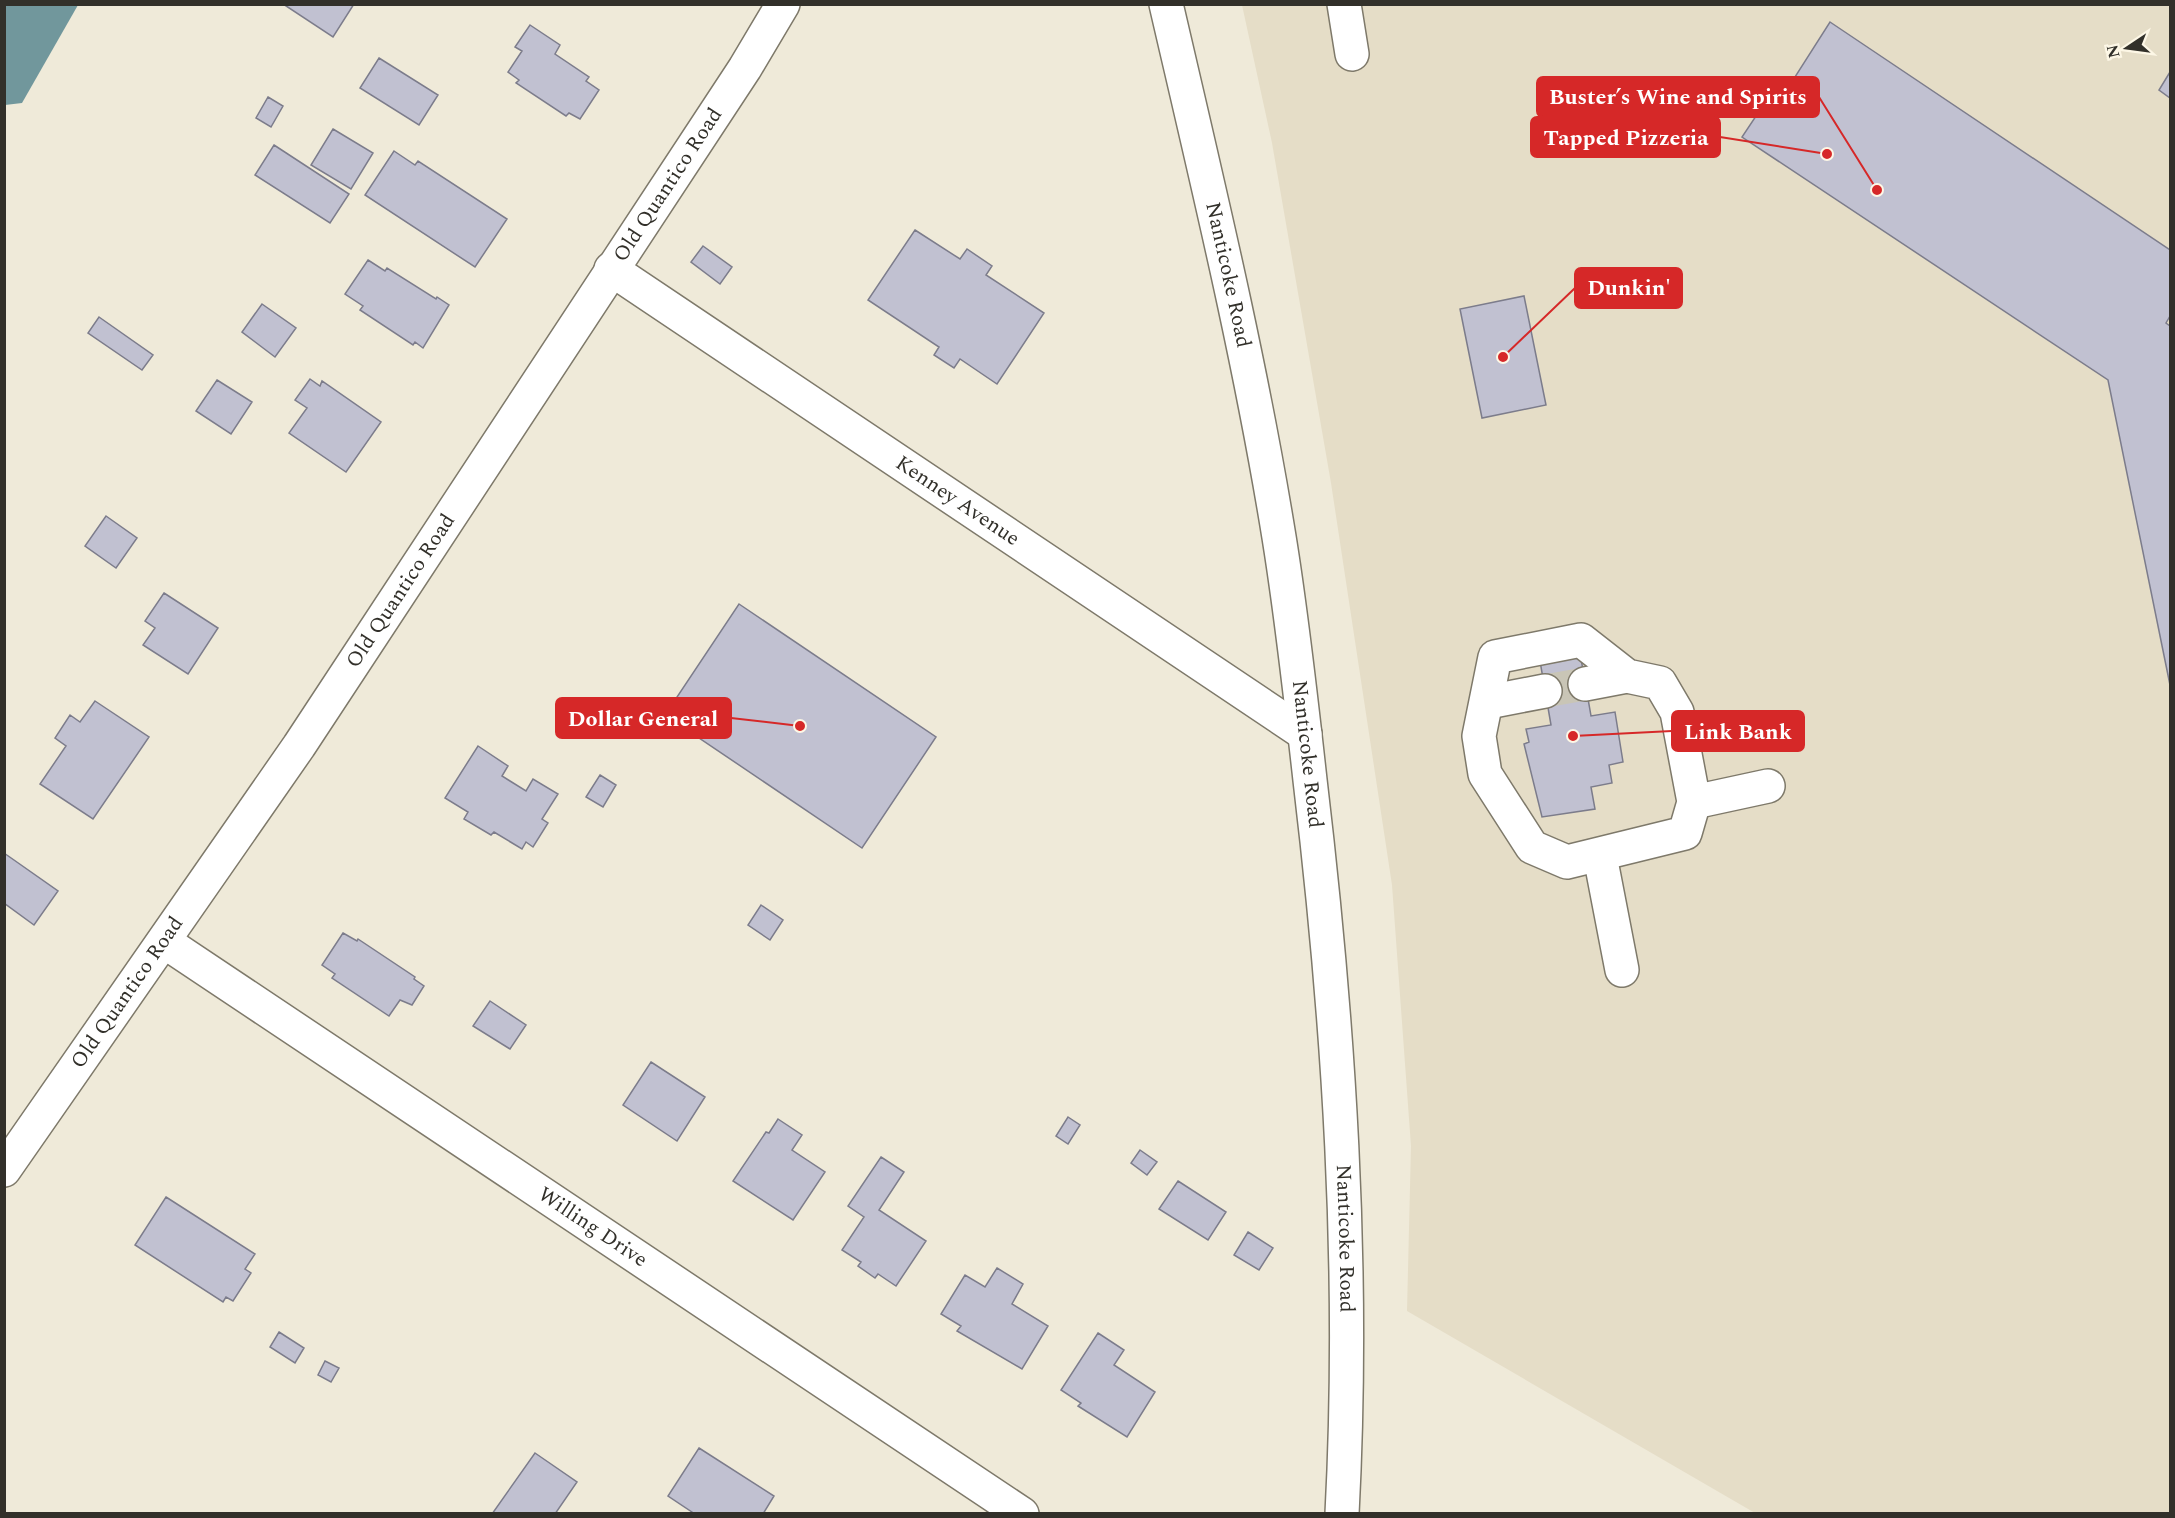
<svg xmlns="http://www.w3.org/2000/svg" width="2175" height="1518" viewBox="0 0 2175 1518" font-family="Spectral,serif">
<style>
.built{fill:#e5ddc7}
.water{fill:#71979c}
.building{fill:#c1c1d1;stroke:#7c7c8b;stroke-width:1.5}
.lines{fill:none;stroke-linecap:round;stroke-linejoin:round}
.minor-tunnel{stroke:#c9c5b6;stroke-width:33;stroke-dasharray:33 16;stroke-linecap:butt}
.minor-casing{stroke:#7e796a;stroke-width:36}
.major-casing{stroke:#7e796a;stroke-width:36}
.minor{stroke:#fff;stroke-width:33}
.major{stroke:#fff;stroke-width:33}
.labels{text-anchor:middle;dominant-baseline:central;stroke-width:5;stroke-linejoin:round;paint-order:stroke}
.street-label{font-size:21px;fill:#32302a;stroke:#fdf7e6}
.leader{fill:none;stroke:#d62828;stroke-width:2}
.callout-dot{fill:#d62828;stroke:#fdf7e6;stroke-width:2}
.callout{fill:#d62828;stroke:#d62828;stroke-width:2}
.callout-label{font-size:22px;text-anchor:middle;font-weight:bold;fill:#fff}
</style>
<rect width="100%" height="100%" fill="#efead9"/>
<path class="built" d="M1242,5H2170V1513H1755L1407,1311L1411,1146L1392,885L1331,483L1272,143Z"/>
<path class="water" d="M4,5H78L22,103L5,105Z"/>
<path class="building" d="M283,4H354L333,37Z
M1830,22L2170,250V316L2166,323L2170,326V685L2108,380L1742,137L1764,104L1774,110Z
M530,25L560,45L555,54L589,77L586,81L599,90L580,119L569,113L566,116L516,83L519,80L508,72L522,51L515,47Z
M379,58L438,95L419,125L360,88Z
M2170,72V98L2159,90Z
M268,97L283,106L271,127L256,118Z
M333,129L373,153L351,189L311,165Z
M274,145L349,194L330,223L255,175Z
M394,151L415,165L418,161L507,219L475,267L365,195Z
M915,230L960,259L967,249L992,266L986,275L1044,313L997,384L960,359L954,368L934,355L939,347L868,300Z
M703,246L732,267L720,284L691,262Z
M368,260L385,271L387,268L436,299L437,297L449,305L423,348L415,342L413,345L360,310L363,306L345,294Z
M1524,296L1546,405L1482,418L1460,309Z
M262,304L296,328L275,357L242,332Z
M99,317L153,355L142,370L88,333Z
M310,379L320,386L322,381L381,422L346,472L289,433L307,408L295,400Z
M217,380L252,402L231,434L196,411Z
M106,516L137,538L116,568L85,546Z
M164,593L218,628L188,674L143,645L155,628L145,621Z
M739,604L936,737L862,848L665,715Z
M1580,653L1591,716L1615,712L1623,762L1609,765L1612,783L1591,787L1595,809L1542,817L1524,744L1529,742L1526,729L1551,725L1540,661Z
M95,701L149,737L93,819L40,784L66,746L55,738L70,715L80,722Z
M478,746L508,766L502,776L526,791L533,779L558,794L542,819L548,823L533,847L526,842L522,849L494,832L491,835L464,819L468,812L445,798Z
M600,775L616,785L603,807L586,797Z
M4,853L58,891L34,925L4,903Z
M761,905L783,920L770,940L748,925Z
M343,933L357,941L358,939L415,977L414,979L424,986L412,1005L400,1000L389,1016L332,978L335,974L322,965Z
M490,1001L526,1025L510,1049L473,1026Z
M651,1062L705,1097L677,1141L623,1105Z
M1068,1117L1080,1125L1068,1144L1056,1136Z
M778,1119L802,1135L792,1150L825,1172L793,1220L733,1181L766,1132L769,1133Z
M1140,1150L1157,1162L1147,1175L1131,1163Z
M881,1157L904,1172L879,1210L926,1241L896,1286L878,1274L875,1278L858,1266L861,1262L842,1250L864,1217L848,1206Z
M1178,1181L1226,1212L1208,1240L1159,1209Z
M166,1197L255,1254L245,1269L251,1273L233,1301L226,1297L223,1302L135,1245Z
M1248,1232L1273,1248L1259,1270L1234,1255Z
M997,1268L1023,1284L1012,1304L1048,1326L1022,1369L957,1331L961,1326L941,1314L965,1275L985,1287Z
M279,1332L304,1348L295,1363L270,1347Z
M1098,1333L1124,1350L1114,1365L1155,1392L1127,1437L1078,1406L1081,1403L1061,1390Z
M325,1361L339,1368L331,1382L318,1375Z
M699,1448L774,1496L763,1514H695L668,1496Z
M535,1453L577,1482L555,1514H492Z"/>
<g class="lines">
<path class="minor-tunnel" d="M1545,691L1585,684"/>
<g class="minor-casing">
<g id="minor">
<path d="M1344,4L1352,54"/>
<path id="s1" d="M611,269L1305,734"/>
<path d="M1581,640L1627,676L1660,683L1677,712L1694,802L1685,833L1567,862L1532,847L1485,774L1479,736L1495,657Z"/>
<path d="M1585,684L1627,676"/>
<path d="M1488,702L1545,691"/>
<path d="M1694,802L1768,786"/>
<path d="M1600,856L1622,970"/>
<path id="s2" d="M165,942L1022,1514"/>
<path id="s3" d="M4,1170L299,746L745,68L783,4"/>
</g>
</g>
<g class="major-casing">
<g id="major">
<path id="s4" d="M1166,4C1207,181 1250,358 1279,537C1292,617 1301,699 1310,780C1339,1023 1355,1268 1342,1514"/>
</g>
</g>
<use href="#minor" class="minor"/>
<use href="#major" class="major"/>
</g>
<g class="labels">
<g class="street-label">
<text stroke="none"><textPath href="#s3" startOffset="1188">Old Quantico Road</textPath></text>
<text stroke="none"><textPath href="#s4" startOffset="278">Nanticoke Road</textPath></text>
<text stroke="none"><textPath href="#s1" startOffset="417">Kenney Avenue</textPath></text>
<text stroke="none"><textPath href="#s3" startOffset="702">Old Quantico Road</textPath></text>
<text stroke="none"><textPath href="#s4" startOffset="764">Nanticoke Road</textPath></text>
<text stroke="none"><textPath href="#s3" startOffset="216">Old Quantico Road</textPath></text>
<text stroke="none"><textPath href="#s2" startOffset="514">Willing Drive</textPath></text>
<text stroke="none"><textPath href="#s4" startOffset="1250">Nanticoke Road</textPath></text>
</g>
</g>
<path class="leader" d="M1877 190L1819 97M1827 154L1720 137M1503 357L1575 288M800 726L731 718M1573 736L1672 731"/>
<g class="callout-dot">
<circle cx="1877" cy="190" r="6"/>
<circle cx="1827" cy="154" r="6"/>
<circle cx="1503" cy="357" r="6"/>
<circle cx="800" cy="726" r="6"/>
<circle cx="1573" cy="736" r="6"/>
</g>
<g class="callout">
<rect x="1537" y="77" width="282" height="40" rx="6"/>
<rect x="1531" y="117" width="189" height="40" rx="6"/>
<rect x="1575" y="268" width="107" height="40" rx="6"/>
<rect x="556" y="698" width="175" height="40" rx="6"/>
<rect x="1672" y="711" width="132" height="40" rx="6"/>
</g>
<g class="callout-label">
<text x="1678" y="104">Buster’s Wine and Spirits</text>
<text x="1626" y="145">Tapped Pizzeria</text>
<text x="1629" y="295">Dunkin'</text>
<text x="643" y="726">Dollar General</text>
<text x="1738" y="739">Link Bank</text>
</g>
<rect width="2175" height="1518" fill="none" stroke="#32302a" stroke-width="12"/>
<g transform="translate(2127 48) rotate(257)" stroke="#fdf7e6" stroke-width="4.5" paint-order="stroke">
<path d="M0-4.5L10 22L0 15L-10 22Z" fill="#32302a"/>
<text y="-9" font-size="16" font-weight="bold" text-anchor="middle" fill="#32302a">N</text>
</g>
</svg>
